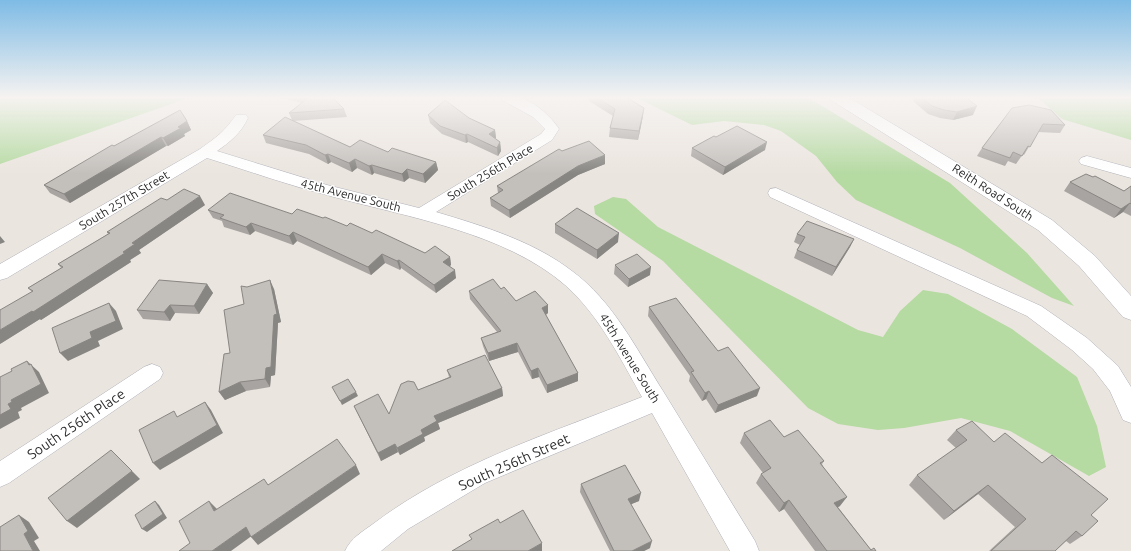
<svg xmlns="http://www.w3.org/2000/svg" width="1131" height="551" viewBox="0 0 1131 551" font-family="Ubuntu,sans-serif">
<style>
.green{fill:#b5daa2}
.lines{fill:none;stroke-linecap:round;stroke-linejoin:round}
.street-casing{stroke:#afb1b9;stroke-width:1}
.secondary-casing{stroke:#afb1b9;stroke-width:1}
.street{fill:#fff;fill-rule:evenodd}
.secondary{fill:#fff;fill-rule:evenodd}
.wall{fill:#a8a4a1}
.shaded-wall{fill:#888683}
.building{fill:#c3bfbb;stroke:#888683}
.labels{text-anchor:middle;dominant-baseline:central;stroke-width:3;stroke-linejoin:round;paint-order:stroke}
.street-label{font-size:12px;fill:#2b2b2b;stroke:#fff}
.near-street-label{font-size:14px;fill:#2b2b2b;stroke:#fff}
</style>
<rect width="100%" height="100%" fill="#ebe5df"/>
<path class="green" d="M0,97H191L0,164Z
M635,97H807L950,183L1027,253L1074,306L1052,298L960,248L856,200L837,182L816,156L781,131L764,125L724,121L692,125Z
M1037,97L1131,98V140L1062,119Z
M613,197L626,199L658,227L858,330L883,337L900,311L923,290L948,294L1012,329L1077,377L1097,426L1106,467L1089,476L1010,431L961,418L904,428L878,430L838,424L808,408L663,261L595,214L594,206Z"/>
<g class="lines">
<g class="street-casing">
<path id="street" d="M500,97C505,97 511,96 516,97C532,99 551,116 559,129L552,140L436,212C483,226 533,241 572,271C613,301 637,350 663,391C694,441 724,491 755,541L759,551H730L652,413L485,483L408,529L381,551H345C351,538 362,532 373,524C452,464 551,433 642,397C620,358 599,315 565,285C505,233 408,217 334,197C291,186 249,171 207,158L7,278L0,280V264L200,149C217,137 224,132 236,115H246L248,118C241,133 230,142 217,151L327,185L419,208L541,134L545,129L533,117L502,100Z
M1087,156L1131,168V178L1081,164L1079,161L1081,158Z
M776,188L1041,306L1087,338L1118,366L1131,387V423L1123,420L1110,391L1093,369L1072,350L1027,316L770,197L768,193L770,189Z
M152,364L160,367L163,373L160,379L9,483L0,487V461L144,367Z"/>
</g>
<g class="secondary-casing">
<path id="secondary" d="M829,97H848L1052,220L1095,256L1131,296V320L1123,317L1079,266L1038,230L831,100Z"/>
</g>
<use href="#street" class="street"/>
<use href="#secondary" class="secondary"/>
</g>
<path class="wall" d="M279,97H332L344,109L347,117L293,121L350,147L388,152L436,162L438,170L425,183L409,178L404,182L374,173L372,175L357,168L352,172L331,162L328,164L309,154L266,143L263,135L292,120L289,113L302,103Z
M589,97H626L643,116L638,140L609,137L610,128L613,116L589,101Z
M914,97H965L973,115L953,120L940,118L928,114L913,101Z
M1012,108L1065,125L1060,133L1038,132L1024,155L1023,154L1016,164L1008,161L1005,166L977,156L982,148Z
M428,115L469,118L495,130L496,138H495L500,142L501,151L498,156L468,142L466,143L442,134L430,123Z
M187,121L191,130L184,134L185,136L168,146H166L70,203L50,193L44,185L114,146Z
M716,137L765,150L723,175L691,156L692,148Z
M562,151L605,164L578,175L510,218L491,206L490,198L498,193L497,186Z
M1093,177L1124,191L1131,186V216L1123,212L1114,218L1064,191L1070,182Z
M167,200L205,205L139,250L141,253L130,260L131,262L41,320L40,319L0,344L32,292L28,288L61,268L58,264L108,234L107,232Z
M208,210L292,214L347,226L372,233L425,253L450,257L451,265L450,266L456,278L436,293L401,268L400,270L385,263L371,275L297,241L293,245L255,231L250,235L224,227L222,221L213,218Z
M555,224L618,242L597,259L555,233Z
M797,234L854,239L850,247L832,276L794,258L797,250L800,245L794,242Z
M615,265L650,275L628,287L614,274Z
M207,284L213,293L199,314L175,313L170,321L143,319L137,310Z
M274,289L281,322L278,323L275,375L271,376L270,387L246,391L225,400L219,392L244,304Z
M501,289L516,301L548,305V313L546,315L578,373V381L547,393L539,377L532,379L518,352L489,361L483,346L481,338L497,332L470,299L469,291Z
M649,307L718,351L757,396L715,413L706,399L702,401L689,381L690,376L648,316Z
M447,370L502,388L503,396L438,423L440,429L424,437L425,441L400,455L398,452L381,461L354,406L389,414L418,390L449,377Z
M956,430L994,442L1091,515L1082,536L1070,544L1066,541L1055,551H989L1015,527L978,494L944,520L909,485L917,475L956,448L947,440Z
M744,433L784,437L824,461L822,464L840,506L838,507L871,550L876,551H815L784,509L779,512L756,483L761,474L763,473L740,443Z
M581,484L639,501L631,504L650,548L644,551H610L580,492Z"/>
<path class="shaded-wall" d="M977,106L973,115L953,120L957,112Z
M644,108L643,116L638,140L639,131Z
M187,121L191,130L184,134L185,136L168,146L163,138L178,127Z
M495,130L496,138L490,142L489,134Z
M467,134L468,142L466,143L465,135Z
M161,137L166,146L70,203L64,194Z
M500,142L501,151L498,156L497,148Z
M767,142L765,150L723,175L725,167Z
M328,154L331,162L328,164L325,155Z
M605,155V164L578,175L510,218L509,210L578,166Z
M355,159L357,168L352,172L349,163Z
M436,162L438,170L425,183L423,174Z
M372,165L374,173L372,175L369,166Z
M407,169L409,178L404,182L402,174Z
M200,196L205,205L139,250L141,253L130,260L131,262L41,320L33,312L123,252L132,243Z
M1130,203L1123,212L1114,218L1121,209Z
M251,223L255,231L250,235L246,227Z
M293,232L297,241L293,245L289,236Z
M619,233L618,242L597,259V250Z
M0,236L5,242L0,244Z
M854,239L850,247L832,276L836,267Z
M382,254L385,263L371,275L368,267Z
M450,257L451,265L444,270L443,262Z
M399,260L401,268L400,270L397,261Z
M651,267L650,275L628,287L629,279Z
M455,270L456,278L436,293L434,285Z
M270,280L274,289L281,322L278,323L275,375L271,376L270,387L265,379Z
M207,284L213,293L199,314L194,306Z
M109,303L116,311L123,329L98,341L100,346L68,361L60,353L90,332Z
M170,305L175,313L170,321L164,312Z
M548,305V313L542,317V308Z
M32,311L40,319L0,344V330Z
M517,343L518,352L489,361L488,353Z
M27,361L39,372L49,393L21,408L22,410L18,412L20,418L0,429V415L11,400L29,365Z
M538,368L539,377L532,379L531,371Z
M578,373V381L547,393V385Z
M240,382L246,391L225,400L219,392Z
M502,388L503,396L438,423L440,429L424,437L425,441L400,455L397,448L434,416Z
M760,388L757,396L715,413L718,405Z
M709,391L706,399L702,401L705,393Z
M356,392L358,396L342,405L340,401Z
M205,402L211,410L223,433L160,470L153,463Z
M395,444L398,452L381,461L378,453Z
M111,450L140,479L77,528L67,521Z
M356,465L360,474L258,545L251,537Z
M988,485L978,494L944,520L954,511Z
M641,493L639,501L627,506L628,499Z
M847,497L840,506L828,512L834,503Z
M789,500L784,509L779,512L784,503Z
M155,501L159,505L167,518L147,532L142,529Z
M209,501L217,509L214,511Z
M19,515L29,522L39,538L34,541L40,551H33L24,534Z
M246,527L253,535L231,551H212Z
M652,541L650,548L644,551H632Z
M542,543V551H528Z"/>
<path class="building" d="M308,97H332L344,109L289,113L309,97Z
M596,97H626L644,108L639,131L610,128L615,109Z
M921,97H965L977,106L957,112L944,110L932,106Z
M445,100L469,118L495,130L489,134L500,142L497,148L467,134L465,135L440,126L428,115Z
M1029,105L1051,110L1065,125L1043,124L1030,147L1028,146L1022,156L1013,152L1010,158L982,148L1012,108Z
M180,110L187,121L178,127L181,128L163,138L161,137L64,194L44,185L112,145L114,146Z
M285,117L350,147L360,140L388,152L392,148L436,162L423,174L407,169L402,174L372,165L369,166L355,159L349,163L328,154L325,155L306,145L263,135Z
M737,126L767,142L725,167L692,148L714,136L716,137Z
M589,141L605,155L578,166L509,210L490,198L503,190L497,186L559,149L562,151Z
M1086,174L1093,177L1095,176L1124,191L1131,186V204L1130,203L1121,209L1070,182Z
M184,189L200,196L132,243L135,244L123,252L125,253L33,312L32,311L0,330V310L33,291L28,288L63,267L58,264L110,233L107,232L161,198L167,200Z
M230,193L292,214L297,209L323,218L325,217L347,226L350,223L372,233L376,230L425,253L435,246L450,257L443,262L455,270L434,285L399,260L397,261L382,254L368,267L293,232L289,236L251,223L246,227L220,218L224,215L208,210Z
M577,208L619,233L597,250L555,224Z
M807,221L854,239L836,267L797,250L805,237L797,234Z
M637,254L651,267L629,279L615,265Z
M493,279L501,289L504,287L516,301L535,291L548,305L542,308L578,373L547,385L538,368L531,371L517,343L488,353L481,338L501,331L469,291Z
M159,280L207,284L194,306L170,305L164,312L137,310Z
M270,280L277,314L274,315L271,367L266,368L265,379L240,382L219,392L224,354L230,353L224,310L244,304L241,286L247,287Z
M676,298L718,351L728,347L760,388L718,405L709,391L705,393L691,372L694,371L649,307Z
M109,303L116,321L90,332L92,338L60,353L52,328Z
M485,355L502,388L434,416L437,421L421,430L423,434L397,448L395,444L378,453L354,406L378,394L389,414L401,384L408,381L414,382L418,390L451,377L447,370Z
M27,361L29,365L31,364L41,384L11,400L12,402L8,404L11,409L0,415V377L12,371L11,369Z
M348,379L356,392L340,401L332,387Z
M205,402L217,425L153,463L139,430L174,411L177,417Z
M770,420L784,437L798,430L824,461L820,463L847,497L834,503L871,550L874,548L876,551H827L789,500L784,503L761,474L771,468L744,433Z
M972,421L994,442L1005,433L1042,463L1052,455L1108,499L1091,515L1098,521L1082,536L1076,531L1055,551H991L1026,519L988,485L954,511L917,475L967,440L956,430Z
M337,439L356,465L251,537L246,527L212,551H179L190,543L179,521L209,501L214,511L264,479L268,485Z
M111,450L132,471L67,521L48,498Z
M625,465L641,493L628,499L652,541L632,551H614L581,484Z
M155,501L163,514L142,529L135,515Z
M523,510L542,543L528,551H452L472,539L469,535L498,519L500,523Z
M19,515L28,531L24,534L33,551H0V527Z"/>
<linearGradient id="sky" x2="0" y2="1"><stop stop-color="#7ebbe5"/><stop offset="0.56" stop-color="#f6f3f1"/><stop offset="1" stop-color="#f6f3f1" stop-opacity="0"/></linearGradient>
<rect width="1131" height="174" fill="url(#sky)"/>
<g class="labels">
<g class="street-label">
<text transform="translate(490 172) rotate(-31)">South 256th Place</text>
<text transform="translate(993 192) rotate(33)">Reith Road South</text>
<text transform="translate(351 195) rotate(14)">45th Avenue South</text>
<text transform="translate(124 200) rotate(-31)">South 257th Street</text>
<text transform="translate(630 358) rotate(58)">45th Avenue South</text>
</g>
<g class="near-street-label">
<text transform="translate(76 424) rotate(-34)">South 256th Place</text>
<text transform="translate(514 462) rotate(-24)">South 256th Street</text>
</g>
</g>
</svg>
